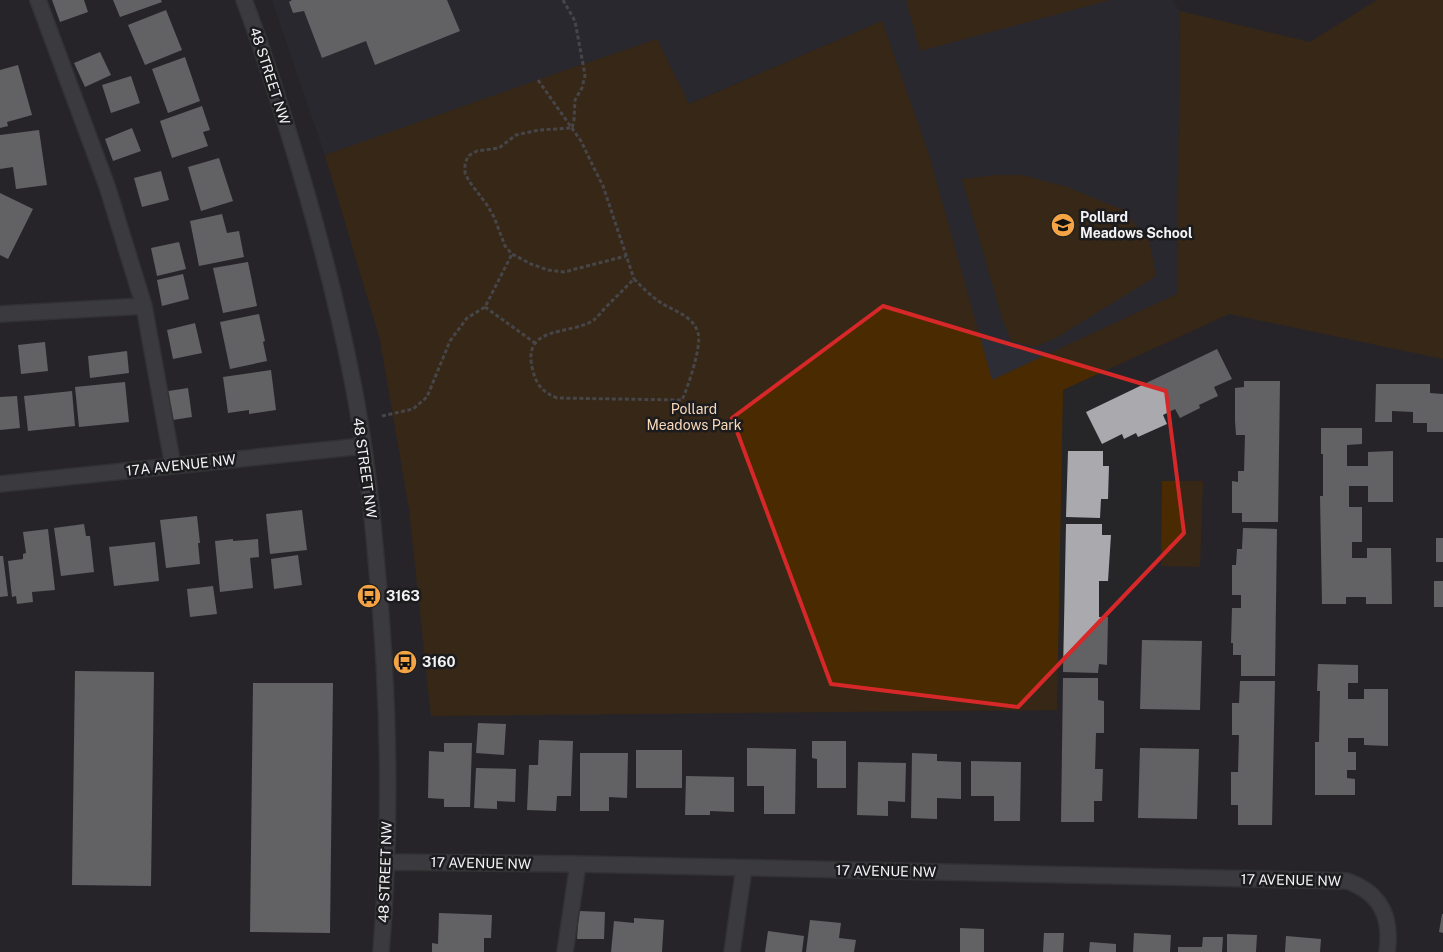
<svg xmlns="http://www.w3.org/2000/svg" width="1443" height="952" viewBox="0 0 1443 952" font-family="'Public Sans',sans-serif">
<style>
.built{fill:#2d2d35}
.green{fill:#4a2a01}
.building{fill:#aaaaae}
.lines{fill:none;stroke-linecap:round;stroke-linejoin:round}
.minor-casing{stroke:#414143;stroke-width:18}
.path{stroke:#6e6d70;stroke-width:3;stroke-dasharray:4 2.5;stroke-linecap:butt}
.minor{stroke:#565659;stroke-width:15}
.marked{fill:none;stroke:#d62828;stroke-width:4;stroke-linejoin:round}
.labels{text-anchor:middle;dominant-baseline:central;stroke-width:5;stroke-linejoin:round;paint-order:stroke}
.street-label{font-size:14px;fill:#f3f3f5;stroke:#1c1c1f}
.poi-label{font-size:14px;font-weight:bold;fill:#f3f3f5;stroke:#1c1c1f;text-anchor:start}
.park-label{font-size:14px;fill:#f9d9b9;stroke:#1c1c1f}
</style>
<rect width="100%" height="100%" fill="#262528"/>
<path class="built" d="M272,0H1172L1180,11L1177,294L991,381L929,155L882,21L688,104L657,39L563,71L325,155Z"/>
<path class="green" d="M906,0H1110L920,51Z
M1377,0H1443V359L1229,314L1063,390L1057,710L431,716L409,509L380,340L325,155L563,71L657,39L689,104L882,21L929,155L992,380L1177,294L1180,11L1310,42Z
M998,175H1022L1067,187L1123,210L1149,240L1156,276L1056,338L1035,347L1011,341L1002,318L962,179Z
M1162,481H1203L1200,567L1161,566Z"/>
<path class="building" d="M52,0H84L88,12L60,22Z
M113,0H161L162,2L120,17Z
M292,0H447L460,31L375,65L366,41L322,58L304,11L293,13L289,2Z
M166,10L182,50L145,65L128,25Z
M100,52L111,75L85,87L74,63Z
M185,57L200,101L168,113L152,69Z
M18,65L32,115L7,122L8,126L0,128V70Z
M131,76L140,103L111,113L102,85Z
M202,106L210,130L203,132L208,146L172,158L160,121Z
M132,128L141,151L113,161L105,139Z
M39,130L47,185L16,189L13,167L0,169V135Z
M219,158L233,201L201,211L188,167Z
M161,171L169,200L142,207L134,178Z
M0,193L33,209L8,259L0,255Z
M222,214L227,233L239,231L244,257L199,266L190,221Z
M179,242L186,269L157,276L151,248Z
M248,262L257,306L223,313L213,268Z
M183,274L189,299L162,306L157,280Z
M259,314L265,341L263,342L267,361L230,369L220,322Z
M195,323L202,353L173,359L167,330Z
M45,342L48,371L21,374L18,345Z
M1217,349L1232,379L1214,387L1218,396L1199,405L1200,408L1180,418L1175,409L1163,415L1167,424L1138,437L1136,433L1124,439L1122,434L1102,444L1086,412Z
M127,351L129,373L90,378L88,356Z
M271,370L276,410L249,414V410L228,413L223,377Z
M1244,381H1280L1278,522H1242V513H1232V481L1238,482V471H1244L1245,435H1236L1235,421V388L1244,387Z
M125,382L129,422L79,427L75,387Z
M1376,384H1430V393L1443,394V432H1427V423H1413V412L1392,411V422H1375Z
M188,388L192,417L166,421L162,392Z
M72,391L75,426L28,431L24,396Z
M17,396L20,428L0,430V397Z
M1321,428H1362V444L1347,445V466H1368V452L1393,451V502H1368V486H1349V507H1362V542H1352V558H1367V548H1391L1392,604H1366V597H1346V604H1322L1320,496H1323V454H1321Z
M1068,451H1103V466H1109L1108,499H1101L1100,518L1066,517Z
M302,510L307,550L270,554L266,514Z
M197,516L200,543H198L200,564L166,568L160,520Z
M84,524L86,536H90L94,572L61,576L54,528Z
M1066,524H1102V535H1111L1108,581H1099V617H1108L1107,665L1099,664L1098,673L1063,672Z
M1243,528L1277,529L1275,676H1241V655H1233V643H1231L1232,608H1241V595H1232V565H1236L1237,549H1242Z
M48,529L55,590L32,592L33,602L17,604L16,596L12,597L8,561L23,559V554L26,553L23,532Z
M1436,538H1443V562H1436Z
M233,539V541L258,539L259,557L250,558L253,588L220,592L215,541Z
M155,542L159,581L114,586L109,547Z
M298,555L302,585L274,589L271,559Z
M0,556H3L8,596L0,597Z
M1434,581H1443V607H1434Z
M213,586L217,614L190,617L187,589Z
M1142,640L1202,641L1200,710L1140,709Z
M1318,664L1358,665V683H1348V699H1364V689H1388V746L1364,745V738H1348V752H1356V770H1347V778L1355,779V795H1315V742H1319L1320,691H1317Z
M75,671L154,672L151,886L72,885Z
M1063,678H1098V700L1104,701V733H1096L1095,769H1103L1102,801H1094V822H1061Z
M1240,681H1275L1272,825H1238V805H1231V772H1238L1239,735H1232V703H1239Z
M253,683H333L330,933L250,932Z
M478,723L506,724L504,755L476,753Z
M539,740L573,741L571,796H557L556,811L527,810L529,765H538Z
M812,741H846V788H817V759L812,758Z
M444,743H472L470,807H444V799L428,798L429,751L444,752Z
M747,748L796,749L795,814H764V786H747Z
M1140,748L1199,749L1197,819L1138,818Z
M636,750H682V788H636Z
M580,753H628L627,798L609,797V811H580Z
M912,753L937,754V761L961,762V799L937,798V819L911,818Z
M971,761L1021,762L1020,821H994V796H971Z
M858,762L906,763L905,802L888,801V816L857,815Z
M476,768L516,769L515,802L497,801V809L474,808Z
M686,776L734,777V812L710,811V815H685Z
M579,911L605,912L604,939H577Z
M439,913L492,915L491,938H484V952H432V943L438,944Z
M1442,914H1443V933L1439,932Z
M634,918L664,920L662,952H611L614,921L634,923Z
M810,920L841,923L839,938L856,940L854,952H806Z
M960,928L984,929V952H960Z
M768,931L804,936L802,952H765Z
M1044,933H1064L1063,952H1043Z
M1134,933L1171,935L1170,952H1133Z
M1227,934L1257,935L1256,952H1227Z
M1286,936L1321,939L1320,952H1285Z
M1203,937H1223L1222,952H1178V947H1202Z
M1090,942L1116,944V952H1089Z"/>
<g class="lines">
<g class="minor-casing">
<path id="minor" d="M38,0L107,186L144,306L173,466
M244,0C261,44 275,89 289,134C314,215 336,296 352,379C364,438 371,498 376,558C389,689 392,821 381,952
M0,314L144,306
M0,484L363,446
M386,862L578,864L1347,881C1381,893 1392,917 1387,952
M565,952L578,864
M732,952L744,868"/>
</g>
<path class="path" d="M563,0L575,21L585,75L582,88L575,100L574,120L572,128L539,130L516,135L499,148L477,151L468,156L465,164V173L469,181L487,205L494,217L505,246L512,254L531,264L548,270L564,272L626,256
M538,80L581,141L593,166L603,186L634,279
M634,279C641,286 649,294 657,300C669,310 693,314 698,333C702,346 688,387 682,400L557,398C543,392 537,386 533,371C520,324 570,336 594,320C597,317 601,313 604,309C614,299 624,289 634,279Z
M485,307L535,343
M382,416L413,409L427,397L450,341L467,318L485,307L512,254"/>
<use href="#minor" class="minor"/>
</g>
<path d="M0 0H1443V952H0ZM883,306L1166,391L1184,533L1018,707L831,684L732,418Z" fill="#262528" fill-opacity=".55" fill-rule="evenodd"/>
<path class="marked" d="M883,306L1166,391L1184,533L1018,707L831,684L732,418Z"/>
<defs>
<g id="school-disc" transform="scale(1.25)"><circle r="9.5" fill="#f4a444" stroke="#1c1c1f"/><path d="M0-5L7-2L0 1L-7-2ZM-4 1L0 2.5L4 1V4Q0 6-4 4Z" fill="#111"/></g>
<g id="bus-disc" transform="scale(1.25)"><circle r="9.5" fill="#f4a444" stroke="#1c1c1f"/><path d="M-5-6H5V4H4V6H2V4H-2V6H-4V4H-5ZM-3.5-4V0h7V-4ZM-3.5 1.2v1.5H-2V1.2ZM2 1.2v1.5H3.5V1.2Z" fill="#111"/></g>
</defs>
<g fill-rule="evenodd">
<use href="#school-disc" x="1063" y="225"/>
<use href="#bus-disc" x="369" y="596"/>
<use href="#bus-disc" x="405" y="662"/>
</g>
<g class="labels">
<g class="street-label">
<text transform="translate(270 76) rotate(72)">48 STREET NW</text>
<text transform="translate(181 465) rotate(-6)">17A AVENUE NW</text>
<text transform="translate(365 468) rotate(82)">48 STREET NW</text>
<text transform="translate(481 863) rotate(1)">17 AVENUE NW</text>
<text transform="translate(886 871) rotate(1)">17 AVENUE NW</text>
<text transform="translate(385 872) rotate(-88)">48 STREET NW</text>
<text transform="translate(1291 880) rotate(1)">17 AVENUE NW</text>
</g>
<g class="poi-label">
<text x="1080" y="217">Pollard<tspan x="1080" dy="16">Meadows School</tspan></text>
<text x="386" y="596">3163</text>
<text x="422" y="662">3160</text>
</g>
<g class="park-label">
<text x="694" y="409">Pollard<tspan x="694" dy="16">Meadows Park</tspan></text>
</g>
</g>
</svg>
